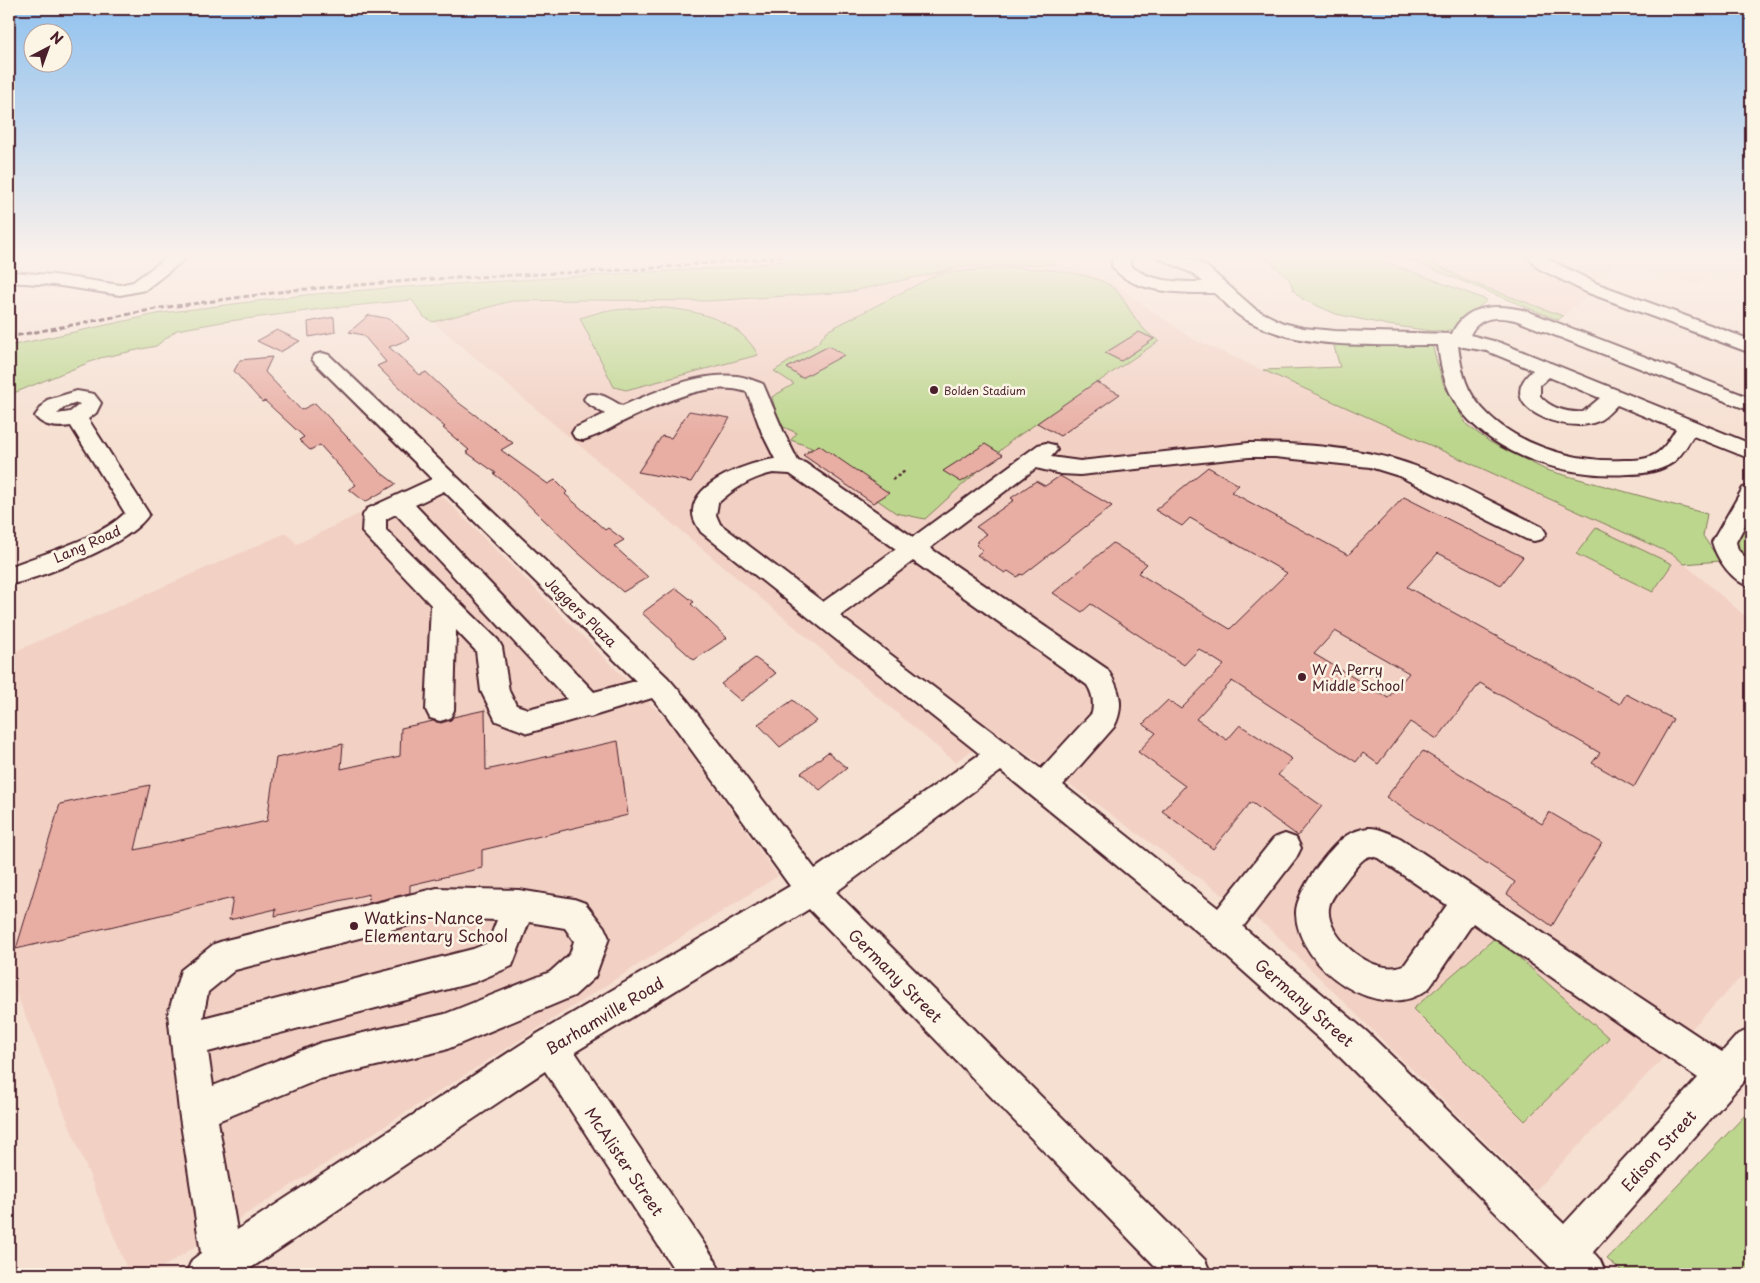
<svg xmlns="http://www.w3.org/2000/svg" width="1760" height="1283" viewBox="0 0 1760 1283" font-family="'Playpen Sans',sans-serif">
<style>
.built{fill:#f2d1c4}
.green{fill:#bcd68d;stroke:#837a5c}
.building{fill:#e8aea4;stroke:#4a1f2b;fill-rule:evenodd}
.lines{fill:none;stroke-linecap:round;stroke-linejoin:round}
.minor-casing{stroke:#4a1f2b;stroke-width:4}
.major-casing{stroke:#4a1f2b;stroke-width:3}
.path{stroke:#4a1f2b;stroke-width:2.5;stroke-dasharray:3 3;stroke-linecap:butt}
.minor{fill:#fcf5e5;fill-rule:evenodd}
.major{fill:#fcf5e5;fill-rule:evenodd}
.rail{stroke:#4a1f2b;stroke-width:3;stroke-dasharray:5.5 3;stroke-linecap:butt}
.poi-dot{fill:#4a1f2b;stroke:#fcf5e5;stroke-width:2}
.labels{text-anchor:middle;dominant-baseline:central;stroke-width:5;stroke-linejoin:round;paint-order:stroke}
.far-poi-label{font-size:11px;fill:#4a1f2b;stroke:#fcf5e5;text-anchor:start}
.street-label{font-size:14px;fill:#4a1f2b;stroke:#fcf5e5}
.poi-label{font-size:14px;fill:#4a1f2b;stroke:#fcf5e5;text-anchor:start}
.near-poi-label{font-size:16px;fill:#4a1f2b;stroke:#fcf5e5;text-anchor:start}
.near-street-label{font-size:16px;fill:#4a1f2b;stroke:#fcf5e5}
</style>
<rect width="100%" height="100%" fill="#f6e0d2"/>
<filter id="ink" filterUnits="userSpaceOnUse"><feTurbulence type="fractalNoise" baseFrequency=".02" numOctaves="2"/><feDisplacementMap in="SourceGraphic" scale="10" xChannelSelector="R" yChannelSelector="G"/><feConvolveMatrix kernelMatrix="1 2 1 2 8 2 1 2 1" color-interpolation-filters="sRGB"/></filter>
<g filter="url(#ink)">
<path class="built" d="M1029,255L1107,279L1191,338L1674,555L1751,621V967L1535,1191L1270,929L998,733L955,762L433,322L498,297Z
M1430,255H1692L1751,265V280L1710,273L1698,285L1616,263L1590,283V293L1563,316L1465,280L1434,263Z
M427,481L668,721L778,876L152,1274H129L9,975V654L286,533L297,544Z"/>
<path class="green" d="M833,255H1055V264L967,266L849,292L707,301L587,300L512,301L433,322L424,317L412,300L322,309L222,322L177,330L156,346L100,358L9,395V346L162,313L305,295L389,288L735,267Z
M1260,255H1368L1487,300L1454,330L1432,331L1388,325L1336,314L1302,299L1294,291L1289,279L1270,261Z
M1398,255H1430L1434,263L1465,280L1563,316L1558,320Z
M1003,267C1031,269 1103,269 1120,295C1132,312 1140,331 1159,341L1012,440L925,519L896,513L807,451L812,448L791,440L797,433L779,425L772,397L794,384L774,371L818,343L827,331L938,274Z
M651,307C691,309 738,317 758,355L626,390L614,387L580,318L604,311Z
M1333,343L1432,345L1444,386L1467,425L1490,442L1546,470L1707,514L1703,536L1720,561L1684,564L1674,555L1263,370L1340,367Z
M1751,517V566L1743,559L1735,543Z
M1596,528L1672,564L1653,592L1576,554Z
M1496,937L1609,1038L1525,1121L1413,1009Z
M1751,1109V1274H1625L1607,1259Z"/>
<path class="building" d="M369,315L391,319L410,339L389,347L420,375L426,372L459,403L513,443L501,450L548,484L555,480L567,492L565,494L605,530L608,528L624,540L614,546L648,577L623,592L575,550L506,483L494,474L496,473L466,452L469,450L443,428L445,427L414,402L377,366L386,362L363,335L349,332Z
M334,317L335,332L309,337L308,322Z
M277,330L300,341L280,352L257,341Z
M1139,332L1154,339L1121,361L1105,353Z
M829,346L844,355L802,378L787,368Z
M272,357L265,372L301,410L315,403L380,472L396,484L365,502L349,489L356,485L320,445L310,450L299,440L304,437L265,401L262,402L234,371L240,360Z
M1096,382L1120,394L1060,436L1037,423Z
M689,411L730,418L691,482L638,472L662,436L671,438Z
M985,444L1003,455L961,482L943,471Z
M819,445L889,493L873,503L803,455Z
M1208,467L1239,485L1231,492L1348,555L1404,497L1523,557L1501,585L1438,553L1407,587L1620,704L1626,694L1673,719L1634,787L1592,763L1600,753L1480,683L1437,739L1410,722L1378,764L1363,753L1356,762L1232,681L1196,719L1227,740L1240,725L1292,759L1278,775L1322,806L1298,836L1251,802L1213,849L1162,811L1185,786L1138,752L1156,733L1143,724L1168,700L1181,709L1224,665L1199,649L1184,665L1091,604L1082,612L1053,593L1113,543L1147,564L1138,573L1230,629L1287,573L1190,518L1182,526L1155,510ZM1335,631L1409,673L1388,698L1314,654Z
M1060,476L1112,506L1023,575L1021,574L1017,577L1008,571L1005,573L977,555L983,550L976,545L978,543L977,541L987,534L976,527L1014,500L1011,498L1036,481L1045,486Z
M676,588L694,602L691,604L727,638L694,660L642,613Z
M755,658L776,673L741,701L721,684Z
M793,700L816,721L780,747L758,724Z
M485,710L486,770L618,741L628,815L482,850V868L410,885V893L368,903L369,894L275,916L276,909L229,920L233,898L16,949L60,804L150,785L135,850L267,821L276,758L343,744L341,769L400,756L401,728L433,721L441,723L451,720L453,717Z
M1423,751L1542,824L1549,812L1602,843L1552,926L1507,894L1515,882L1386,797Z
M828,752L847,768L820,790L801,773Z"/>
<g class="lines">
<g class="minor-casing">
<path id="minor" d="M170,255H190L145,290L120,295L54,285L9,282V272L54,275L120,285L133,282Z
M1116,255H1134L1130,261V265C1149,282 1178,282 1203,282L1194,274L1161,259L1159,255H1182L1206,266L1255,309L1283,323L1303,328L1335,331L1452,334C1465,303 1499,304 1527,311L1751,398V411L1515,320C1498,316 1478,316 1470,335L1501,343L1751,444V459L1693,436C1687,445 1681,457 1672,463C1660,471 1642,474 1628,474C1571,478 1500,459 1462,412C1446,391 1441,371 1438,345C1374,344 1301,352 1243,318C1233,312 1224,301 1214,293C1184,293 1131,294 1112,266V260ZM1458,346L1487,351L1533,370C1490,407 1566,434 1596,422C1604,419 1611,411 1617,405L1676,429C1670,438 1664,450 1654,455C1645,460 1634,460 1624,460C1574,463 1509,444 1477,402C1464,385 1461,367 1458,346ZM1549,377L1600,398L1583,412C1567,413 1550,408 1540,396V385Z
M1527,255H1545L1550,260L1598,284L1751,340V353L1586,292L1538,268Z
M322,353L329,355L668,678L687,700L815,869L980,754L701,532C697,525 692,519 693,510C695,481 750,462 775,459L762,433L747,392C705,379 659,405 622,422C609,429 597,436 583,440L575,438L572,433L575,428L605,414L587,403L584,399L587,395C600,391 611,400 622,406C657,391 698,372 737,376C746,377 755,381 763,384L784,433L798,461L805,463L913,537L1038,445L1046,443L1054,445L1057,450L1051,457L1080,461L1249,443C1299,443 1368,448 1415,466C1457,482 1501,507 1542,527L1546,533L1542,539L1534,541L1526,539L1399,476L1370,467L1275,457H1249L1080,475L1061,474L1036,468L930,548L1107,669C1120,689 1125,706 1114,727L1063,785L1218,908L1274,838L1285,834L1296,838L1301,848L1296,858L1243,927L1367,1032L1564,1224L1698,1078L1473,923C1462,939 1451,955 1441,970C1437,976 1433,984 1428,989C1380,1026 1298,968 1296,914C1295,892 1329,848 1346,836C1352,832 1361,829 1368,828C1378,827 1391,834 1400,838L1722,1052L1738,1034L1751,1029V1073L1593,1252L1600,1260L1606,1274H1557L1341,1058L1215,946L1001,771L836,892L1205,1260L1211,1274H1163L809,909L575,1052L715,1260L721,1274H677L545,1071L242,1274H186L192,1260L201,1253L179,1111L168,1014L181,970L214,944L226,940L437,888L519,890L574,899L585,903L604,927L609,938L595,977L574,996L445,1050L320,1079L218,1121L237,1230L537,1034L790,886L667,716L652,698L590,717L587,716L528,733L496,721L481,691L476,651L456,630L454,710L450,718L440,721L430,718L426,710L431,605L362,532L363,515L367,509L432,479L315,363L312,359L315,355ZM773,473L790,474L896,549L823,602L720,524L716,515L718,503C733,489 752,477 773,473ZM444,491L636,681L594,692L415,505ZM396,514L567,699L528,709L516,705L509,691L502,647L498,640L386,530V519ZM913,561L1087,685C1093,694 1094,703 1092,713L1041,769L840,616ZM1371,856L1378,858L1447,905L1405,964C1377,980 1325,938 1329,908C1330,897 1343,885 1349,876C1355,869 1362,857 1371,856ZM437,918L497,920L488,943L473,949L203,1018L208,992L235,970ZM529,922L565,928L574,941L570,954L550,972L445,1014L320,1043L213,1086L208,1052L475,982L512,966Z
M77,391L94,394L101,403L96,413L88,419L149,514C130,545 45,576 9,585V567C42,554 100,538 125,513L71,426C58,428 43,427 35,416L47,400ZM77,403L80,404L70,412L57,414L65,407Z
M1751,485V514L1736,542L1738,550L1751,563V587C1733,582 1717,560 1712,542L1743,488Z"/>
</g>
<g class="major-casing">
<path id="major" d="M1734,255H1751V262L1737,259Z"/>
</g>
<path class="path" d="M892,480L905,471"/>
<use href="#minor" class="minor"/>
<use href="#major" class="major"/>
<path class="rail" d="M9,337L161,308L294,290L433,279L643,269L799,255"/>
</g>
</g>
<linearGradient id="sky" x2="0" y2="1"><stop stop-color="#91c2ef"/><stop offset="0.59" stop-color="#fbf1eb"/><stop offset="1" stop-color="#fbf1eb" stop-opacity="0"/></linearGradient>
<rect width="1760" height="435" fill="url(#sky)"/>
<g class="poi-dot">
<circle cx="934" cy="390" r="5"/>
<circle cx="1302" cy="677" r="5"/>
<circle cx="354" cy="926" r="5"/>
</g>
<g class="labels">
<g class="far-poi-label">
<text x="944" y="390">Bolden Stadium</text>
</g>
<g class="street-label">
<text transform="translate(87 544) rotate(-24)">Lang Road</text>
<text transform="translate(581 612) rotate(44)">Jaggers Plaza</text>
</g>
<g class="poi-label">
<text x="1312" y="669">W A Perry<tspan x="1312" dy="16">Middle School</tspan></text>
</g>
<g class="near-poi-label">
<text x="364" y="917">Watkins-Nance<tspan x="364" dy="18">Elementary School</tspan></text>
</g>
<g class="near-street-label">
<text transform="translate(896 975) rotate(45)">Germany Street</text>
<text transform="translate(1305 1002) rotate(41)">Germany Street</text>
<text transform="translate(604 1015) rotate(-31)">Barhamville Road</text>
<text transform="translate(1658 1150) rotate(-48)">Edison Street</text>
<text transform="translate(625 1161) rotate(56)">McAlister Street</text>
</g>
</g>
<rect width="1760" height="1283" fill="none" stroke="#fcf5e5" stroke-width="30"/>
<rect x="15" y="15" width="1730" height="1253" fill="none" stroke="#4a1f2b" stroke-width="2" filter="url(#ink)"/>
<g transform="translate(48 48) rotate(41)"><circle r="24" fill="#fcf5e5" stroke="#b59f9b"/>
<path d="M0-4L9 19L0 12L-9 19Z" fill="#4a1f2b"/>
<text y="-8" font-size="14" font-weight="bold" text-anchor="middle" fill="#4a1f2b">N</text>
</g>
</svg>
